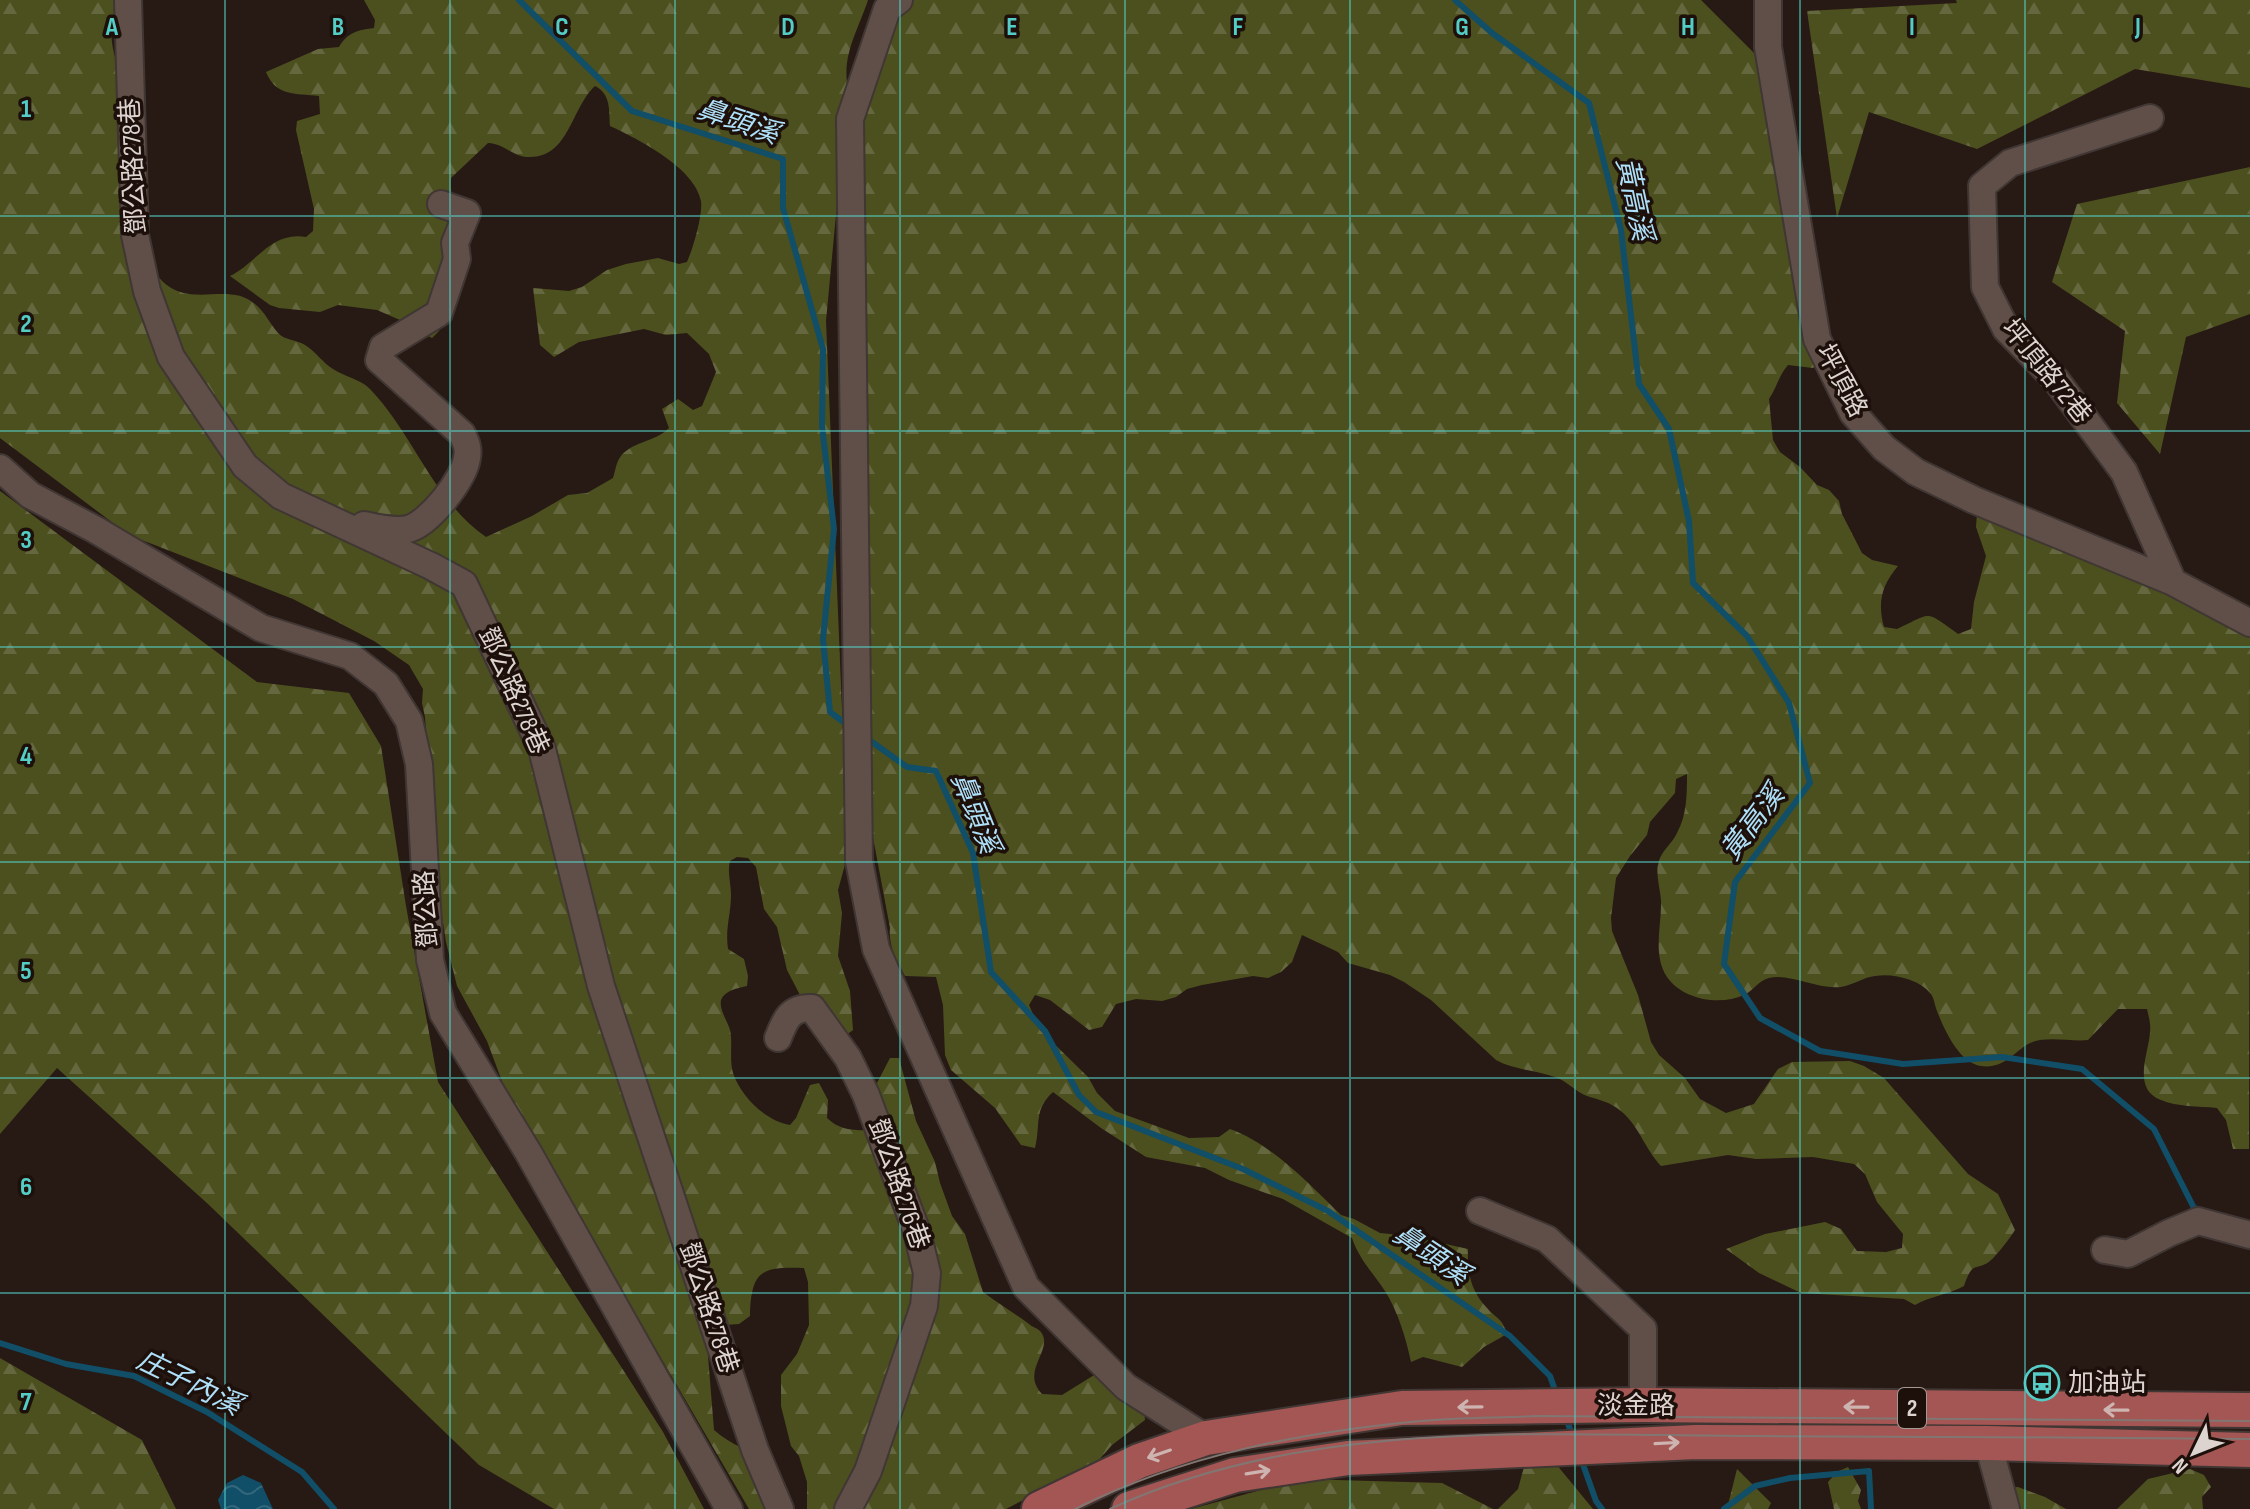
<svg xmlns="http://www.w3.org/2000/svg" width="2250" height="1509" viewBox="0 0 2250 1509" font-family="'Sofia Sans Condensed','Noto Sans TC',sans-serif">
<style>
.forest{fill:url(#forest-firs)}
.water{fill:url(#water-waves)}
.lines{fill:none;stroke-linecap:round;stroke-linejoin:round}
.stream{stroke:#114e67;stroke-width:6}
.minor-casing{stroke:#403633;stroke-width:30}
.major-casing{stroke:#403633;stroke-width:38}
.minor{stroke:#5f4f48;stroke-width:26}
.major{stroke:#a35653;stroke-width:34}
.tram{stroke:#827672;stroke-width:2}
.oneway{stroke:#ceb4b0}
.grid{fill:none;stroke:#54cdc7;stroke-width:2;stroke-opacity:0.55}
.labels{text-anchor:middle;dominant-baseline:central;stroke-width:7;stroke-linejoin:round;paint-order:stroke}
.shield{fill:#1d100b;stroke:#a39894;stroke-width:2}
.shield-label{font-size:24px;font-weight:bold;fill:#ddd3cf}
.street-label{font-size:26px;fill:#ddd3cf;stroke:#1d100b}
.poi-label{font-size:26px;fill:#ddd3cf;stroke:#1d100b;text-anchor:start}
.water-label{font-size:28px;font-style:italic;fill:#afe0f9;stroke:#1d100b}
.grid-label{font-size:26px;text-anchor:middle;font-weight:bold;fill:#54cdc7;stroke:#1d100b;stroke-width:7;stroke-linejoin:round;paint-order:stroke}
</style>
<defs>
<pattern id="forest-firs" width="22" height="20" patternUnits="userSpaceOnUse" patternTransform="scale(2)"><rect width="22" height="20" fill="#4c501e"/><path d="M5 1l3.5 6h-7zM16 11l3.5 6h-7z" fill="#65683e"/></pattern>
<pattern id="water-waves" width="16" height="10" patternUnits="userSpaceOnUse" patternTransform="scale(2)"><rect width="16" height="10" fill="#114e67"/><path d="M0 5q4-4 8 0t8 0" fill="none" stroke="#33677c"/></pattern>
</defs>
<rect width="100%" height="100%" fill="#271914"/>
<path class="forest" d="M0,0H119C118,10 114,16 112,25C109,42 117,68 124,82L152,268C182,317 225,278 255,304C265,312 270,324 278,333C284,340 297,340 305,345C316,352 323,363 333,369C345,377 360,379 370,389C414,435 433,500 486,537L532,516L568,495L587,493L613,478C615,472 616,464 619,459C630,441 654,443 669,428L662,409L678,399L693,410L702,406L716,372L709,354L687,333L666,335L644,329L579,342L554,357L540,345L533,288L569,291L582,287L607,270L626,264L658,258L679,264L687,262C693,248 703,215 701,201C695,168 638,139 610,126C609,110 611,94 595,86C571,108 569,158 529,157C513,157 505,144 488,143L451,178C448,207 467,214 469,236C471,258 446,306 439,331L432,338L400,320L377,310L338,305L320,312L279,308L270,305L230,276C257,263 271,231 306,237L313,231L314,209L296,130L297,121L320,114L319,96C296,93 276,97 266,72L318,49L339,47C348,32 358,30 374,28L375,20L364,0H868C859,28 841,56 848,87L826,321L847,831L846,861L838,890L842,913L838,956L850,991L853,1030L845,1036L806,1005L800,995L787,970L777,927L764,909L756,867L748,858L737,857L730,861C727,872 731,883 731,895C731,914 725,928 728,949L744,959L748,976L747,986C738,988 725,990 721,1000C719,1010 727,1020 730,1030C733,1043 729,1059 733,1073C741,1097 766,1121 790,1125L796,1118L810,1085L819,1083L828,1100L827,1118C842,1133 861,1130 881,1130L877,1083L890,1058H899L916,1121L935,1162L940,1183L952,1216L965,1234L983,1292C998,1303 1014,1313 1029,1324C1032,1327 1037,1328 1040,1331C1056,1349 1019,1370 1042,1394L1062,1395L1099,1372L1144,1411L1145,1420L1112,1445L1098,1461L1006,1509H807V1482L799,1456L791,1446L781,1406V1375L797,1354L809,1325L808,1282L804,1268C761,1266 751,1271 750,1316L739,1324L725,1325L709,1342L708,1356L714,1430C749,1461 786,1450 784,1509H749L506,1092L487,1041L457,986L446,942L437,884L425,717L422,703L423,689L409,665L374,641L293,599L129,535L0,438Z
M899,0H1701L1757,56L1822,360L1813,368L1788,365C1779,375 1777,387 1769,399L1773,440L1780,452L1800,467L1817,485L1829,490L1839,501L1842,514L1862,553L1872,560L1898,566C1882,585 1877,602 1884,627L1897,629C1933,613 1923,609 1958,634L1971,629L1974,602L1986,556L1976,527L1977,513L2031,527L2250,635L2249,1149H2233L2226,1120L2217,1108C2199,1106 2177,1107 2161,1100C2132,1089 2148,1055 2150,1033C2151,1024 2149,1018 2147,1009H2118L2088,1040C2071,1042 2043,1035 2028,1044C2012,1054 2003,1069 1981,1066C1959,1063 1944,1029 1937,1011C1935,1006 1934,998 1931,994C1919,979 1893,973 1875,976C1864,977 1853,985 1841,987C1818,990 1790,973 1769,978C1759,980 1753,991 1744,995C1720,1006 1683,1000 1667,977C1652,954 1662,925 1661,900C1660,886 1654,871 1660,858C1664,849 1673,842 1677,833C1687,815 1687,794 1687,774L1676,779L1675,793L1650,822L1647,835L1630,856L1616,878L1611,918L1612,931L1638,995L1651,1042L1659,1055L1685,1078L1700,1099L1726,1113L1754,1104L1778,1069L1792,1062L1850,1061L1864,1066L1884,1078L1968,1174L1998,1194L2015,1230C2009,1239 1998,1254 1990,1261C1976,1272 1973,1259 1964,1286C1948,1295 1930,1296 1915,1305L1904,1299L1801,1293L1759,1273L1726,1249L1765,1234L1825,1222L1841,1229L1857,1251L1886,1252L1902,1248L1903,1234L1877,1202L1865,1174L1854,1164L1813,1157L1756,1159L1728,1155L1661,1166C1645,1149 1639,1126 1621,1111C1610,1102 1600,1100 1587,1096C1576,1092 1567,1081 1555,1077C1536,1070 1514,1070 1496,1060L1431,1000L1404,982L1390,975L1348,963L1338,952L1302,935L1292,962L1281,972L1268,978L1253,976L1202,985L1187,989L1176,997L1162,1001L1136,999L1116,1004L1102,1027L1089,1030L1050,1000L1035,995L1029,1005L1040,1030L1088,1077L1097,1093L1115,1111L1189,1138L1219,1137L1230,1129C1272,1144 1309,1184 1341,1215L1354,1219L1380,1233L1410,1236L1468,1249C1467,1273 1471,1292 1488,1309C1498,1320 1502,1318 1507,1334L1484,1347L1462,1367L1423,1357L1411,1362C1406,1338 1398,1312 1385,1291C1373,1273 1359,1259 1352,1238L1283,1199L1229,1180L1205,1168L1146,1157L1101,1128L1053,1092C1033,1110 1041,1125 1035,1148L1021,1145L995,1108L951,1070L945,1055L943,1005L936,977L905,976C897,961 888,946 890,928L854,736L864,169L860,126Z
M1956,0H2250V88L2135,69L1977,149L1869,112L1837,218L1807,11L1957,3Z
M2250,167V314L2186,337L2160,454L2117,403L2125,331L2052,282L2077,204Z
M0,491L257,682L349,693L381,746L406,906L438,1082L663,1432L704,1509H554L479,1465L208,1204L57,1068L0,1134Z
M0,1358L142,1440L176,1509H0Z
M1525,1463L1556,1464L1593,1509H1498L1518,1489Z
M1848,1467L1861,1490L1858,1501L1861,1509H1834L1828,1482L1837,1472Z
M1737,1469L1771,1503L1768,1509H1727Z
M2190,1469L2204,1475L2211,1487L2202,1497L2203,1509H2117L2148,1479Z
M1301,1479L1442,1483L1493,1509H1191Z
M2018,1487L2045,1497L2066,1509H2015L2006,1488Z"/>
<path class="water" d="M243,1475L261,1483L273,1509H221L218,1500L227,1483Z"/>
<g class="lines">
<path class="stream" d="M519,0L632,111L783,159V208L823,349L822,426L834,529L823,639L830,712L849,726
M1455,0L1492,33L1589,103L1621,230L1639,384L1669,429L1689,521L1693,583L1747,636L1789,703L1810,783L1735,882L1724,964L1760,1018L1820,1051L1903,1064L2002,1057L2082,1069L2154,1129L2194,1208L2201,1210
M865,737L907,767L936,771L973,853L991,972L1045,1031L1079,1095L1096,1112L1243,1169L1328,1211L1510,1336L1550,1376L1556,1393
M0,1343L66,1364L134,1376L207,1412L302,1472L334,1509
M1565,1415L1573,1438
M1580,1456L1596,1501L1602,1509
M1724,1509L1755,1486L1790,1478L1869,1471L1871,1509"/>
<g class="minor-casing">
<path id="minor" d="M128,0L135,235L147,291L171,357L245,466L281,496L431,566L464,584L542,749L601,986L755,1450L780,1509
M899,0L887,9L850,119L859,861L876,949L1026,1287L1126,1387L1206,1438
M1768,0V47L1817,339L1853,413L1884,448L1916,472L1974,500L2173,582L2250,623
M2150,118L2010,163L1982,186L1985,287L2006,329L2056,380L2124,472L2173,582
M0,468L30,495L96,530L261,628L350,656L386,684L409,721L419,764L430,960L443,1013L528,1152L729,1509
M364,525C378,528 394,532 408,529C429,524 464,479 467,458C469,448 466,442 462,434L379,360L383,347L439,313L457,259L455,243L467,213L441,204
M778,1038C785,1020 790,1007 812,1008L848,1058L866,1095L917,1232L927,1273L924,1306L868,1471L848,1509
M1480,1211L1547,1239L1643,1329V1405
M2105,1250L2128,1254L2169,1233L2198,1221L2250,1235
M1988,1443L2006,1509"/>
</g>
<g class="major-casing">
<path id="major" d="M1039,1509L1139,1461L1206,1438L1402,1408L1643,1405L2250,1410
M1129,1509L1235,1475L1348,1458L1696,1442L1988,1443L2250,1450"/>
</g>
<use href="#minor" class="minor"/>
<use href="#major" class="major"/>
<path class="tram" d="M1075,1509C1183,1455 1302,1432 1421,1421C1460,1417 1499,1418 1537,1416L2250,1421
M1110,1509C1307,1418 1537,1435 1748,1436C1915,1437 2083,1437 2250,1439"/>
</g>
<defs><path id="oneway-shaft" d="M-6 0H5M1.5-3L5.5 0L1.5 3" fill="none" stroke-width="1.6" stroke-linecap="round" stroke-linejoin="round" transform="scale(2)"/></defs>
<g class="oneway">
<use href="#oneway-shaft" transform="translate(1470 1407) rotate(179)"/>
<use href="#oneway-shaft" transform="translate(1856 1407) rotate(-179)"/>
<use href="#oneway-shaft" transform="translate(2116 1410) rotate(-179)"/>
<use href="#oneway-shaft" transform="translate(1667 1443) rotate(-3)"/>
<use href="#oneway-shaft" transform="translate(1159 1454) rotate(161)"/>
<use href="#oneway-shaft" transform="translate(1258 1472) rotate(-9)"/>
</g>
<path class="grid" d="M225,0V1509M450,0V1509M675,0V1509M900,0V1509M1125,0V1509M1350,0V1509M1575,0V1509M1800,0V1509M2025,0V1509M0,216H2250M0,431H2250M0,647H2250M0,862H2250M0,1078H2250M0,1293H2250"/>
<defs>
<g id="bus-ring" transform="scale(1.8)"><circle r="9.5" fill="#1d100b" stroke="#54cdc7" stroke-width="1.5"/><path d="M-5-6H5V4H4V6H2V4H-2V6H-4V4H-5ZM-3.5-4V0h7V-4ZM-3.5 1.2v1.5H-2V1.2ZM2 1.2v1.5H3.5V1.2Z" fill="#54cdc7"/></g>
</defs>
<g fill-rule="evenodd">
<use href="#bus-ring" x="2042" y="1383"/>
</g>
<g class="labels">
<rect class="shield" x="1898" y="1388" width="28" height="40" rx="6"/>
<g class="shield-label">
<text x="1912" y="1408">2</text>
</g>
<g class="street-label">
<text transform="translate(134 166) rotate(-93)">鄧公路278巷</text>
<text transform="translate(2046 372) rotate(51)">坪頂路72巷</text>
<text transform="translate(1841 381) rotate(62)">坪頂路</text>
<text transform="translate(513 691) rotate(66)">鄧公路278巷</text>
<text transform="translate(427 909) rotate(-93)">鄧公路</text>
<text transform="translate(898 1184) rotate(71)">鄧公路276巷</text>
<text transform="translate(708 1308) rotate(72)">鄧公路278巷</text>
<text x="1636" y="1406">淡金路</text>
</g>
<g class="poi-label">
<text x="2068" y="1383">加油站</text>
</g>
<g class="water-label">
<text transform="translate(738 122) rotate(19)">鼻頭溪</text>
<text transform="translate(1634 199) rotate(78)">黃高溪</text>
<text transform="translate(975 813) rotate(68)">鼻頭溪</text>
<text transform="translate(1753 823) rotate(-53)">黃高溪</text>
<text transform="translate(1431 1255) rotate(34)">鼻頭溪</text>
<text transform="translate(189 1383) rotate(26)">庄子內溪</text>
</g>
</g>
<g class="grid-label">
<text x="112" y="35">A</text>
<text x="338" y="35">B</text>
<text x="562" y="35">C</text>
<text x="788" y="35">D</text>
<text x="1012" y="35">E</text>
<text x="1238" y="35">F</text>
<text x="1462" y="35">G</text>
<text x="1688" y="35">H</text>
<text x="1912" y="35">I</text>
<text x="2138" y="35">J</text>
<text x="26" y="117">1</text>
<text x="26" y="332">2</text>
<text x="26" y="548">3</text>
<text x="26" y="764">4</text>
<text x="26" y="979">5</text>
<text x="26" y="1195">6</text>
<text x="26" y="1410">7</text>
</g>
<g transform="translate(2194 1453) rotate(227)" stroke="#1d100b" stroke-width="6" paint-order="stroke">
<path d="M0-6L14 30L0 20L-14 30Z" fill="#ddd3cf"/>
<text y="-12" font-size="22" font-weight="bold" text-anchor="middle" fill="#ddd3cf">N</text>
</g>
</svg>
